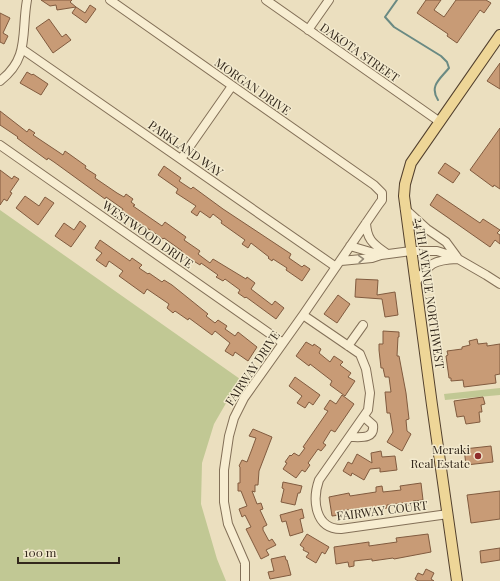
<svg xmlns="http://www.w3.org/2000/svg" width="500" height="581" viewBox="0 0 500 581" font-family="'Playfair Display',serif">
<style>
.green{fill:#c1c894}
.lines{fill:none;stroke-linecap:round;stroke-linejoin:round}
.stream{stroke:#6a8a83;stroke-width:2}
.building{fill:#c89b76;stroke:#815b3f}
.minor-casing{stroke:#837058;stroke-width:10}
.major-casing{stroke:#513f2d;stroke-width:12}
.minor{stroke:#f7edd1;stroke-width:8}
.major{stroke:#eed697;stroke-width:10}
.oneway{stroke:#958a76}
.poi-dot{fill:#8f2d2b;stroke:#f3eace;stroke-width:1.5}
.labels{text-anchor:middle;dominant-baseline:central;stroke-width:3;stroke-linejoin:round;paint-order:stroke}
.street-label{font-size:12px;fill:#33281c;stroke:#f3eace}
.poi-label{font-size:12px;fill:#33281c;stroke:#f3eace;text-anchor:end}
</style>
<rect width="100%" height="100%" fill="#ebdfbf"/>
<path class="green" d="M0,210L240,379L214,424L202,463L201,504L217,559L226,581H0Z
M500,388V395L445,400L444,394Z"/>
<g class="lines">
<path class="stream" d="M397,0L385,17L394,27L441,56L447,62L449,68C440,79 429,86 438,100"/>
</g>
<path class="building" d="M41,0H72L70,2L76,7L57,10L56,5L50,6Z
M426,0H441L434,10L444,17L456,0H486L491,3L484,13L480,10L457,43L447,36L448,34L417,13Z
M90,5L96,9L86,23L72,13L76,7L85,13Z
M0,13L10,18L3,33L8,36L4,44L0,42Z
M49,19L62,37L66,34L71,40L53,53L36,28Z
M500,63V89L487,81Z
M27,72L32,75L33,74L48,84L41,95L20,83Z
M0,111L27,132L29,129L35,133L33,135L63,155L65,151L86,166L85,168L96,175L95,178L117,193L124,197L126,194L133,199L131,202L135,205L133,206L162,226L165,222L186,237L184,240L200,251L198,254L210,263L213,259L246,279L247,277L255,283L251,289L272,305L275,301L284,308L276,319L246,297L245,298L238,293L240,290L225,279L223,281L216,277L218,275L201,263L200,265L181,253L182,251L164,238L163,239L156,234L122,211L123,209L106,197L105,199L54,162L48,158L47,160L17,138L18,137L0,125Z
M500,128V189L494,185L493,187L470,170Z
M445,163L460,173L453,183L438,173Z
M164,166L181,178L179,181L191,189L193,187L223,209L291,254L289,258L302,267L304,265L310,269L302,281L286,270L287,268L273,259L272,261L268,258L269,257L251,243L248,248L242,244L245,240L221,223L222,221L213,214L210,218L200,211L197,216L191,212L196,206L176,193L178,189L158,175Z
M0,170L12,179L14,176L19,179L10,192L12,193L7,201L4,199L0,205Z
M437,194L480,223L483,219L500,230L497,233L500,235V244L495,240L490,247L430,205Z
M25,196L39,206L45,197L54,203L38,225L16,208Z
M80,221L86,226L71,247L55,236L64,223L74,230Z
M100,240L130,261L132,258L142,265L139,268L148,274L149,273L162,282L164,280L172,285L208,314L206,316L215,323L218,320L227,326L225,329L235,336L238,332L257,347L248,361L235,352L233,356L225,351L230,343L215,331L212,335L189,318L188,320L175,311L173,313L167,308L169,304L147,289L144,294L119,276L123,271L109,261L106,267L96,260L102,253L95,248Z
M356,279L378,280L377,295L395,292L398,315L385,317L382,299L355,297Z
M338,295L350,304L337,323L324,314Z
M383,331L399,332V337H398L397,356H399L406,393L409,419L406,420L407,431L411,434L402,451L387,442L393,432L390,413H387L385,392H391L389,377H385L383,368H381L379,350V344H383Z
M477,339L478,344L487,343V346L500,344V374L495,375L496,383L464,387L463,380L451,381V378H449L446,356L448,355L447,351L462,349V347L470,345L469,341Z
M306,342L313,346L314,344L321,349L319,353L330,362L334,356L343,362L340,365L351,373L348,377L355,381L345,396L330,385L332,381L310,364L309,366L296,356Z
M295,377L320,395L313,405L309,402L305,408L297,403L302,396L289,386Z
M342,395L354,404L335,432L331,430L323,443L326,445L321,451L318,449L308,463L310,465L305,472L302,470L296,478L283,469L287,463L285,462L290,455L291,456L294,453L299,456L305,448L303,447L328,411L324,409L330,400L336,404Z
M483,397L485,404L481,405L482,412H479L480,422L466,424L464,416L457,417L454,401Z
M253,429L272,437L259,471L258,485H255V492L252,491L257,504L261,503L263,509L260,510L267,525L263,527V530L269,541L272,539L276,545L266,550L269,555L261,559L246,529L251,527L245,515L242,517L239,509L247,506L241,491H238V483H240V467L239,466L242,460L247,462L252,449L256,438L249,436Z
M491,446L493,462L466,465L464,449Z
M381,451L382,457L395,456L397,470L380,472V468L370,469L364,480L352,473L351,476L343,471L348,462L352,464L357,454L372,463L371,453Z
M283,482L302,486L300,493H298L295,505L281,502L284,489L282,488Z
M421,483L423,500L413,501V504L403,506V503L387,505V508L379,509V507L355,512L354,509L339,511L340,515L332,516L329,497L349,493L350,496L376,492V487L382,486L383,492L401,490L400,486Z
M500,491V519L471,523L467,495Z
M302,509L304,518L300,519L303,532L290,536L286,521L282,522L280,515Z
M307,534L329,547L325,554L322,552L316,563L306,557L309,553L303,550L304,548L300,545Z
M428,534L431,552L394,559L393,558L372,561V559L354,561V566L349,567L348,562L336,564L334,547L369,542V546L397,542L396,538Z
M500,548V560L481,563L480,551Z
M285,556L286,560H287L291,575L270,579L268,572L274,571L271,559Z
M426,569L434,573L431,579L434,581H418L415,579L418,573L423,575Z"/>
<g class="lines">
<g class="minor-casing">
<path id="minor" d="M110,0L374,185L382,193V200L379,204L303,315L244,398L234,418L229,436L224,470V502L228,524L245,563V581
M266,0L440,122
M308,30L329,0
M22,49L336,267
M0,81C30,58 21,33 27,0
M0,145L283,343
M181,159L232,86
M405,209L427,229L446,242L457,257
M366,223C367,241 374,244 387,254
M350,246L381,255
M341,261L372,258L381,255L411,251H437L453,256L486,275L500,284
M415,283C430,264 432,260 457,259
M303,315L360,354L366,369L370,393L368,410L319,480C312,500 315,529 341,529L448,514
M348,346L363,325
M350,437C359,437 375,440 373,425L364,417"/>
</g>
<g class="major-casing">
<path id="major" d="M457,581L432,405L404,196L405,184L411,163L500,35"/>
</g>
<use href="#minor" class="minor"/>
<use href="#major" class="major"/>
</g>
<defs><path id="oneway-chevron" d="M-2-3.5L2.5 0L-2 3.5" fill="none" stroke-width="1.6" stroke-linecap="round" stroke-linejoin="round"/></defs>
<use class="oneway" href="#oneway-chevron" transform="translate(361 259) rotate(-4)"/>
<circle class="poi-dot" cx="478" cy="456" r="4"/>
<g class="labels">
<g class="street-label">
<text transform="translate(360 52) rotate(35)">DAKOTA STREET</text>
<text transform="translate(253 86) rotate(35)">MORGAN DRIVE</text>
<text transform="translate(186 148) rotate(35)">PARKLAND WAY</text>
<text transform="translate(148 234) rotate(35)">WESTWOOD DRIVE</text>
<text transform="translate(430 293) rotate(82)">24TH AVENUE NORTHWEST</text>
<text transform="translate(252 368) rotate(-56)">FAIRWAY DRIVE</text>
<text transform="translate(382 510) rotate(-7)">FAIRWAY COURT</text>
</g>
<g class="poi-label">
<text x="470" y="449">Meraki<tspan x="470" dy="14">Real Estate</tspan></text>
</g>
</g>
<path d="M18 557v6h101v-6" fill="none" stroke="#33281c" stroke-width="2"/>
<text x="24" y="557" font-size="12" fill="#33281c" stroke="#f3eace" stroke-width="3" paint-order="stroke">100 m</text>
</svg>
